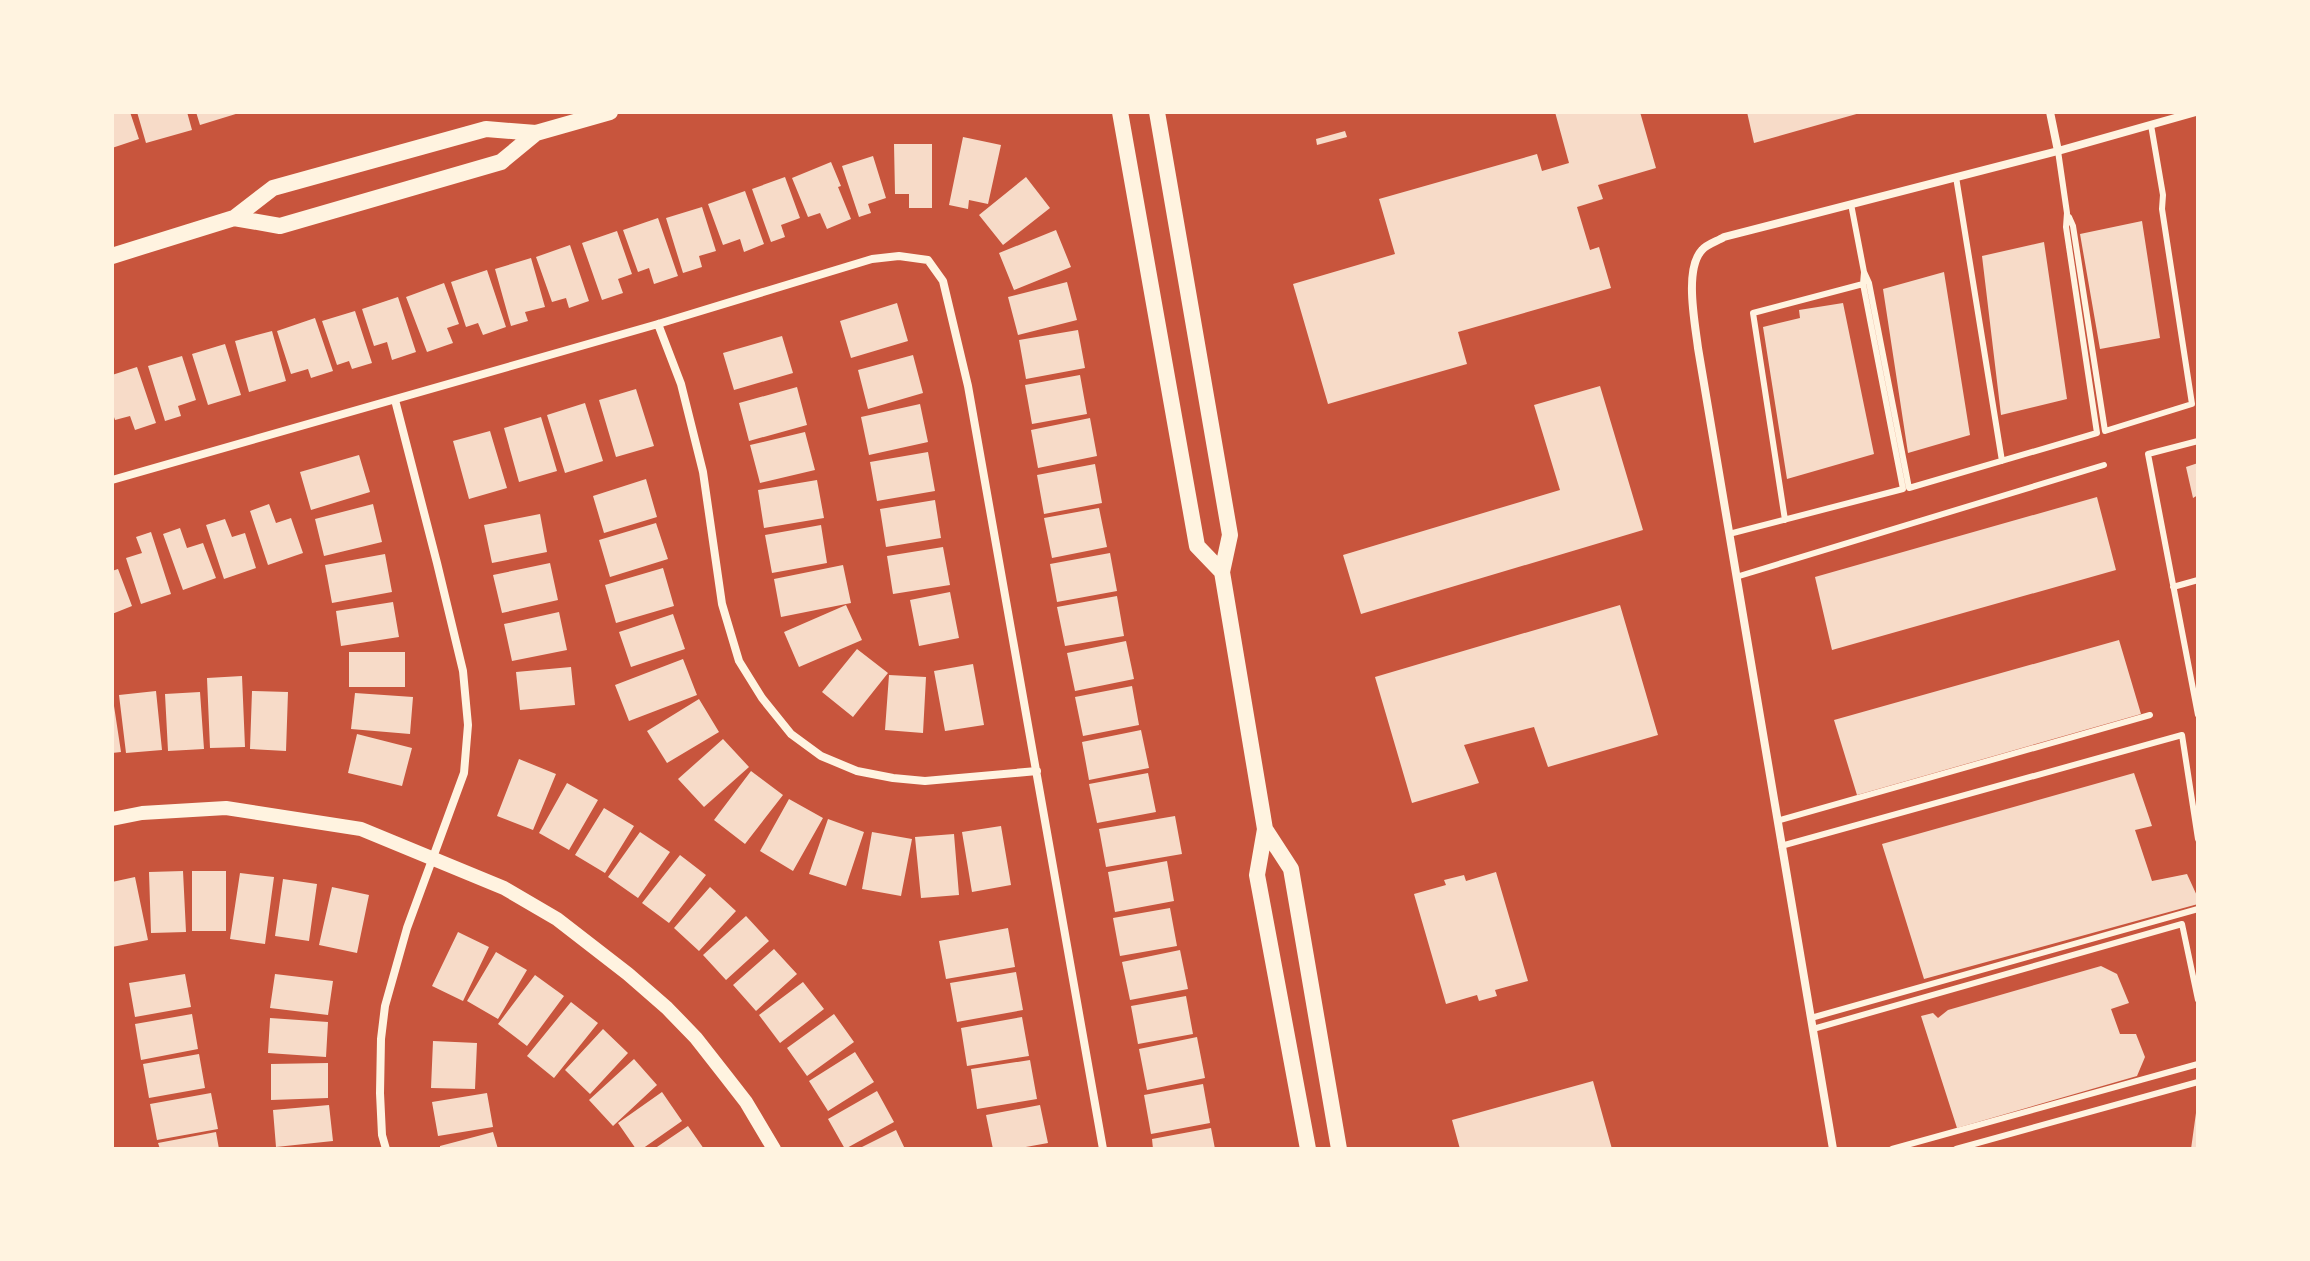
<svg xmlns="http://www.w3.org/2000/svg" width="2310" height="1261" viewBox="0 0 2310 1261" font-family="Signika,sans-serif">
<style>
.building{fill:#f7dbc8}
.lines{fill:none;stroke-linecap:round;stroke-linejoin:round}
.service{stroke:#fff3e0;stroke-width:6}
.minor{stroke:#fff3e0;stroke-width:8}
.tertiary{stroke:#fff3e0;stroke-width:14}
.secondary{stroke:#fff3e0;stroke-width:16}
</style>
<rect width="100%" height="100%" fill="#c8553d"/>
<path class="building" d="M112,112H130L139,139L112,148Z
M137,112H187L192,130L146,143Z
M196,112H238L239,113L200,125Z
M1555,112H1640L1656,168L1598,185L1603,199L1577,207L1590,250L1599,247L1611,288L1458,332L1467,364L1328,404L1293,284L1395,254L1379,199L1537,154L1542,171L1569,163Z
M1747,112H1860V113L1754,143Z
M1345,131L1347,137L1317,145L1316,139Z
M963,137L1001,145L988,204L969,200L968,209L949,205Z
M894,144H932V208H909V194H895Z
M873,156L886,198L868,204L871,213L859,217L842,166Z
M831,162L841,186L838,187L851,219L827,229L820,213L808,217L792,178Z
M785,177L800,218L781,225L785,237L771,242L752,189Z
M1026,177L1050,208L1003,245L979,215Z
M745,191L764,244L744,252L740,239L723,245L708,204Z
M702,207L716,251L699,256L702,267L683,273L666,218Z
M658,218L678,276L654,284L649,268L638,272L623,230Z
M2142,221L2160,338L2100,349L2080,234Z
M1056,230L1071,267L1014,290L999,253Z
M617,231L632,274L618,279L623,293L602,300L582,243Z
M2044,242L2067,399L2001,415L1982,256Z
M570,245L589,301L569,308L566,298L552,302L536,257Z
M531,258L545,307L525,312L528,321L511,326L495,269Z
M487,270L506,327L483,335L478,323L466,327L451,282Z
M1944,272L1970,435L1908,453L1883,289Z
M1067,282L1077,320L1018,335L1008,297Z
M444,283L459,324L447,328L453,343L427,352L406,297Z
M398,297L416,352L392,360L387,342L374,346L362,309Z
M897,303L908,341L851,358L840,321Z
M1843,303L1874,454L1787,479L1763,327L1800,318L1799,310Z
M355,311L372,363L352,369L349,361L337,365L322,321Z
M315,318L333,371L311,378L308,369L291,374L277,331Z
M1078,330L1085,368L1026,379L1019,340Z
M272,331L286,381L249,392L235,341Z
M782,336L793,373L734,390L723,353Z
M225,344L241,395L208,405L192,354Z
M913,355L923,393L868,409L858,370Z
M182,356L196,400L178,406L181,416L165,421L148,366Z
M137,367L156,423L135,430L130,416L115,420L112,411V375Z
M1080,375L1087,414L1032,424L1025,385Z
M1600,386L1643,530L1361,614L1343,555L1560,490L1534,405Z
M797,387L807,425L749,441L739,403Z
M636,389L654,446L616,457L599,400Z
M585,403L603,461L565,473L547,415Z
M920,404L928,442L869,455L861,417Z
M541,417L557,471L519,482L504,428Z
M1090,418L1097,456L1038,468L1031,430Z
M490,431L507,488L469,499L453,441Z
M805,432L815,470L760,483L750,445Z
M928,452L935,491L877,501L870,462Z
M359,455L370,492L311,510L300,472Z
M2198,463V495L2193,498L2186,467Z
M1095,464L1102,503L1044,514L1037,475Z
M646,479L657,517L604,533L593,496Z
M817,480L824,518L764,528L758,490Z
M2097,497L2116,570L1832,650L1815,577Z
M935,500L941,538L886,547L880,509Z
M269,504L276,523L291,518L303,553L268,565L250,511Z
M373,504L382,542L324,556L315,519Z
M1099,508L1107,547L1052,558L1044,518Z
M540,514L547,552L492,563L484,525Z
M225,519L232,537L245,533L256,568L224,579L206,525Z
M656,523L668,559L610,577L599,540Z
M821,525L827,563L772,573L765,535Z
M180,528L187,548L203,543L216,578L183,590L163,534Z
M151,532L171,594L141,604L126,558L142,553L136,537Z
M943,547L950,585L893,594L887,556Z
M1110,553L1117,591L1057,602L1050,564Z
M385,554L392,592L332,603L325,565Z
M550,563L558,600L502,613L493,575Z
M843,565L851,603L781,617L774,579Z
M663,568L674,606L616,623L605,585Z
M118,569L132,606L112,614V571Z
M950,592L959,638L919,646L910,600Z
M1117,596L1124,636L1065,646L1057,607Z
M393,602L399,637L341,646L336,611Z
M846,605L862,640L799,667L784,632Z
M1620,605L1658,735L1548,767L1534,727L1464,745L1479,783L1412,803L1375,677Z
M559,612L567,650L512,661L504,624Z
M673,614L685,649L631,667L619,632Z
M2119,640L2141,714L1857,795L1834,720Z
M1126,641L1134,679L1075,691L1067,653Z
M857,649L888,673L853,717L822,692Z
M349,652H405V687H349Z
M683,659L697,695L629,721L615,685Z
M973,664L984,725L945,731L934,671Z
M571,667L575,705L520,710L516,672Z
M889,675L926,677L923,733L885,730Z
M242,676L245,747L210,748L207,678Z
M1132,686L1139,725L1083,736L1075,697Z
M156,691L162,750L126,753L119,695Z
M252,691L288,692L286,751L250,749Z
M200,692L204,749L168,751L165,694Z
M355,693L413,697L410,734L351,729Z
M699,699L719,732L667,763L647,731Z
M112,706H114L121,752L112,753Z
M1141,730L1149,768L1089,780L1082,742Z
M357,734L412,748L402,786L348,773Z
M723,739L749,767L704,807L678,779Z
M519,759L556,774L533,830L497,816Z
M751,771L783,795L745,844L714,820Z
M1148,773L1156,812L1097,823L1089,784Z
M2134,773L2152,826L2135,830L2152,881L2187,874L2198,898V904L1924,979L1882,844Z
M567,783L598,800L569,850L539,833Z
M789,799L823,818L793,871L760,851Z
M604,808L634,826L605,873L575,855Z
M1175,816L1182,854L1106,867L1099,829Z
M828,819L864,832L846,886L809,874Z
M1001,826L1011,885L972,892L962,832Z
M640,832L670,852L638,898L608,877Z
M872,832L912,839L901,896L862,889Z
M954,834L959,895L921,898L915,837Z
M680,855L706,875L669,923L642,903Z
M1167,861L1174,901L1115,912L1108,872Z
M183,871L186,932L151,933L149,872Z
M192,871H226V931H192Z
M1496,872L1528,981L1495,990L1497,996L1479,1001L1477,995L1446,1004L1414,894L1446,885L1444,880L1464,875L1466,881Z
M240,873L274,877L265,944L230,939Z
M135,877L148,940L112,947V882Z
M283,879L317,884L309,941L275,936Z
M332,887L369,895L357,953L319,945Z
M710,887L736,911L699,951L674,928Z
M1170,908L1177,946L1120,956L1113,918Z
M746,916L769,941L726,980L703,955Z
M1008,928L1015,967L946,979L939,941Z
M458,932L489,947L463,1001L432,986Z
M774,949L797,974L756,1011L733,985Z
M1180,950L1188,989L1130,1000L1122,962Z
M496,952L527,970L498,1019L467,1001Z
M2101,966L2117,974L2129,1003L2111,1009L2120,1034H2136L2145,1057L2137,1076L1957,1128L1921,1016L1933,1013L1938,1018L1948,1010Z
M1016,972L1023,1010L957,1022L950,983Z
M185,974L191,1007L135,1017L129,983Z
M275,974L333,981L328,1015L270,1008Z
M535,975L564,996L527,1046L498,1024Z
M803,982L824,1009L780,1043L759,1015Z
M1186,996L1193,1034L1138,1044L1131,1006Z
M571,1002L598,1023L554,1078L527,1056Z
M192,1014L198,1049L141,1060L135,1024Z
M834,1014L854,1042L807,1076L787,1048Z
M1022,1017L1029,1056L967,1066L961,1028Z
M270,1018L328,1022L326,1057L268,1053Z
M603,1029L628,1053L590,1094L565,1070Z
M1197,1037L1205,1078L1147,1090L1139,1049Z
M433,1041L477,1043L475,1089L431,1088Z
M855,1052L874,1082L828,1111L809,1081Z
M199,1054L205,1088L149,1098L143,1064Z
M634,1059L657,1085L613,1126L589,1100Z
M1030,1060L1037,1099L977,1109L971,1069Z
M328,1063V1098L271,1100V1064Z
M1593,1081L1612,1149H1460L1452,1120Z
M1203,1084L1210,1123L1151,1134L1144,1095Z
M877,1091L894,1122L845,1149L828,1119Z
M662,1092L682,1121L642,1149H636L618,1123Z
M211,1093L218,1129L157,1140L150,1104Z
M487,1093L493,1127L438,1136L432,1102Z
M329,1105L333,1141L276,1147L273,1110Z
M1040,1105L1048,1143L1014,1149H993L986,1115Z
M2196,1113H2198V1149H2191Z
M688,1126L704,1149H654Z
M1211,1128L1215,1149H1153L1152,1139Z
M896,1130L905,1149H858Z
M216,1132L219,1149H160L158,1143Z
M493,1132L498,1149H440V1146Z"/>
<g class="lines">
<path class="service" d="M1956,177L2002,461
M1851,204L1864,272
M2069,217L2073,226L2105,431L2192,404L2162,209L2163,195L2151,125
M2198,441L2148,454L2198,715
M1785,520L1753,313L1863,284
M1729,534L1903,489L1863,284L1864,272L1869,283L1909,488L2097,433L2066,227L2067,213L2058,151
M1736,577L2104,465
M2173,587L2198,580
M1777,821L2150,715
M1781,846L2182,735L2198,839
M1811,1018L2198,909
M1813,1029L2182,924L2198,1000
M1892,1149L2198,1064
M1956,1149L2198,1082"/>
<path class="minor" d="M2050,112L2058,151
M658,324L681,384L703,472L722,604L739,661L762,698L791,734L821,756L857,771L893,778L925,781L1037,771
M112,480L658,324L872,259L899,256L928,260L943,281L968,386L1103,1149
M386,1149L382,1135L380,1093L381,1039L385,1006L407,928L464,773L468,725L463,671L437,563L395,400
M1833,1149L1698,348C1695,323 1684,269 1702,250C1707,244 1718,241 1724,237L2058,151L2196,112"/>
<path class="tertiary" d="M112,819L142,813L226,808L361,829L504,888L557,919L628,974L667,1008L696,1038L725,1075L746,1102L774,1149"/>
<path class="secondary" d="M1120,112L1197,546L1222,572
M1157,112L1230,535L1222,572L1265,829L1257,875L1308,1149
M234,218L280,226L501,162L536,133
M112,256L234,218L273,188L486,129L536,133L610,112
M1265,829L1291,869L1339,1149"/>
</g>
<rect width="2310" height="1261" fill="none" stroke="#fff3e0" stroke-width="228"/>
</svg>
